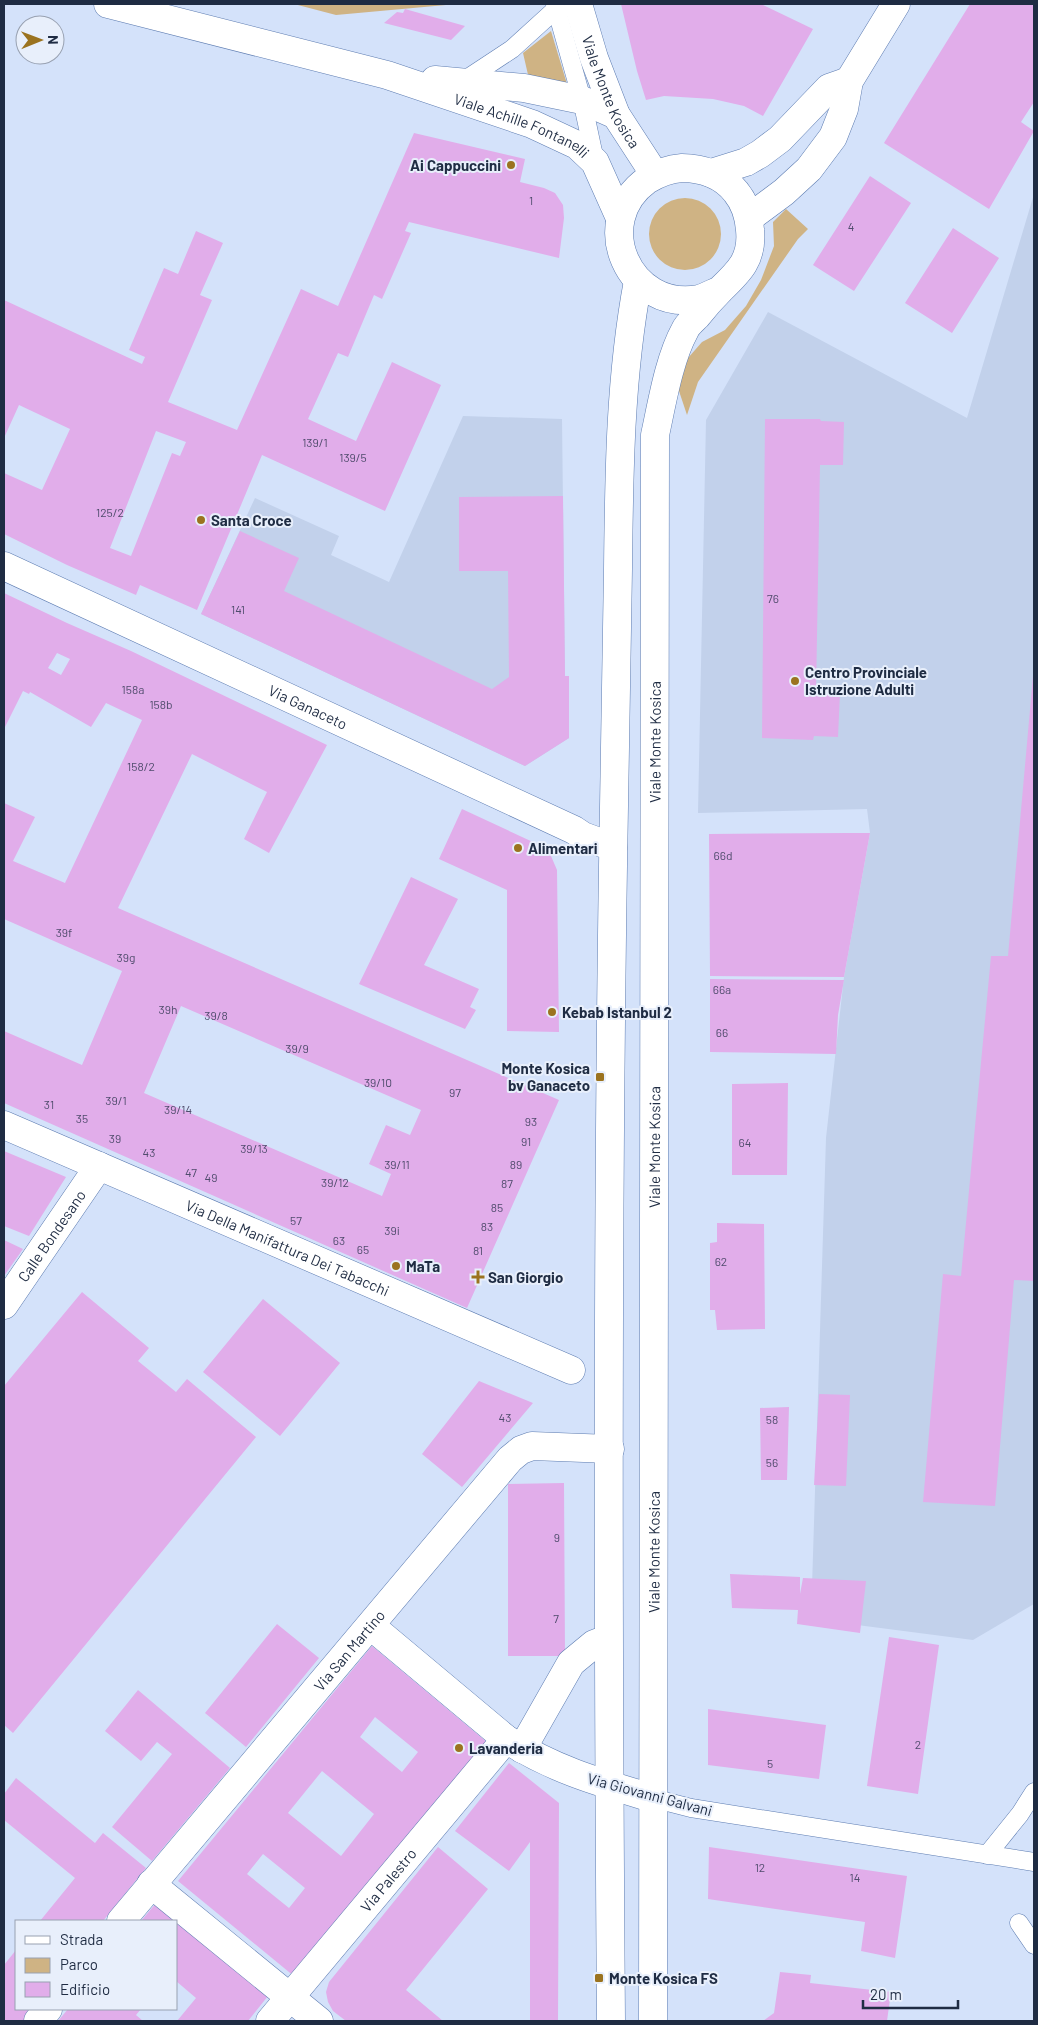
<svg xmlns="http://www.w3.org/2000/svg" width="1038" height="2025" viewBox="0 0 1038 2025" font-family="Barlow,sans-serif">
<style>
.built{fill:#c2d1eb}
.green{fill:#cfb384}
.building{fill:#e1adea;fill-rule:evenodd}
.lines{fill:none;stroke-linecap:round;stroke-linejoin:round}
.lane-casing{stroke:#5d7cb1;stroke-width:19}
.street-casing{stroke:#5d7cb1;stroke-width:29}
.secondary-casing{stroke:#5d7cb1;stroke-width:29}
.lane{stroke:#fff;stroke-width:18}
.street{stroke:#fff;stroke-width:28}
.secondary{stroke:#fff;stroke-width:28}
.poi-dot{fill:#9b731f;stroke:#e8effb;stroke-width:2}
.labels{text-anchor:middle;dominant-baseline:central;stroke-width:4;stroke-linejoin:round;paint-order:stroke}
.number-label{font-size:12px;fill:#504c6d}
.street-label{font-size:15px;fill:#1f2c43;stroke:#e8effb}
.poi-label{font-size:15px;font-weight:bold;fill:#1f2c43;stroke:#e8effb;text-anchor:start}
</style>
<rect width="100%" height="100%" fill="#d4e2fa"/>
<path class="built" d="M1034,194V1604L973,1640L811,1619L826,1138L844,977L870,833L867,809L698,813L706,420L768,312L967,418Z
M463,416L562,419L565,676H569V738L525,766L201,614L255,498L339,536L331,555L389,582Z"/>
<path class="green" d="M294,4H457L336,15Z
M551,31L567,84L529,79L523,53Z
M649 234a36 36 0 1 1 72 0a36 36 0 1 1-72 0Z
M786,209L808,229L798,239L698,382L687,415L676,382L688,358L702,342L725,330L746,306L761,280L774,246L773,222Z"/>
<path class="building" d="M621,4H761L813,29L763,116L744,106L713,99L664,96L646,100L637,71Z
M970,4H1034V102L1021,122L1034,131L989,209L884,143Z
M405,9L465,26L451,40L384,23L397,12L403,13Z
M414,133L525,159L520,182L544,188L555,193L563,205L564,218L559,258L409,222L405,231L411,233L382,299L374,295L348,357L338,353L308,419L356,441L392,362L441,385L385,511L262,455L197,610L140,585L136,595L67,565L4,534V473L42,490L70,429L19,405L4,438V300L142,364L145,357L129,350L164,268L178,274L196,231L223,243L200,295L212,300L168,402L237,430L301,289L338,306ZM156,431L186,442L180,456L172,453L131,556L110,548Z
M870,176L911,203L854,291L813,265Z
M953,228L999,258L952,333L905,303Z
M765,419H820L821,421L844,422L843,465H820L816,693H840L838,737L814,736L813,740L762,738Z
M563,496L565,676H569V738L525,766L201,614L240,531L299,558L284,591L492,689L509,677L508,571H459V497Z
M4,593L67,623L131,651L327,745L269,853L244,839L267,792L192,754L118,908L559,1100L467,1308L4,1103V1031L82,1065L122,971L4,919V803L35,817L13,861L65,883L142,720L106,703L91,727L30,692L29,694L23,691L4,729ZM57,653L70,659L61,675L48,668ZM181,1006L421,1110L410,1135L386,1125L369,1164L391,1174L382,1196L144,1093Z
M1033,676L1034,1281L1014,1280L995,1506L923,1502L943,1274L961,1276L991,956H1008Z
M462,809L548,849L557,870L559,1032L507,1031V890L439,859Z
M849,833H870L844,977L710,976L709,834Z
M411,877L458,899L424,965L479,989L470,1007L476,1010L465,1029L359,984Z
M710,979L844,980L838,1015L836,1054L710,1052Z
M788,1083L787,1175H732V1084Z
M4,1151L66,1177L29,1236L4,1226Z
M717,1223L764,1224L765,1329L717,1330L715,1310H710V1243L717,1242Z
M4,1240L23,1249L4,1276Z
M82,1292L149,1348L138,1361L176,1392L187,1379L256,1437L13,1733L4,1725V1386Z
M263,1299L340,1363L280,1436L203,1372Z
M479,1381L533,1403L462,1487L422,1454Z
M819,1394L850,1395L846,1486L814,1485Z
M789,1407L787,1480H761L760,1408Z
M564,1483L565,1656H508V1484Z
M730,1574L800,1577V1594L803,1578L866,1581L860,1633L797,1624L798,1610L732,1608Z
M277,1624L319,1658L246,1747L205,1713Z
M889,1637L939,1645L918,1794L867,1786Z
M372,1646L488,1743L295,1977L178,1881ZM375,1717L418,1752L402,1772L360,1737ZM322,1771L374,1814L341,1856L288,1813ZM263,1854L305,1888L289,1908L247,1874Z
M138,1690L230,1768L152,1861L112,1827L172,1754L157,1742L141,1761L105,1731Z
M708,1709L826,1725L819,1779L708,1765Z
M509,1763L559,1803L558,2021H530V1842L509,1871L455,1831Z
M16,1778L95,1843L103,1833L146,1868L103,1921H40L75,1878L4,1820V1794Z
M438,1847L488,1889L406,1990L443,2021H346L333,2011L328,2002L326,1992L329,1982Z
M709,1847L907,1876L895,1958L861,1951L865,1922L708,1899Z
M157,1902L268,1996L248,2021H177L196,1998L176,1981V1921H141Z
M16,1950V2009H33L23,2021H4V1965Z
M780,1972L811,1975L810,1983L891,1992L887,2021H763L774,2013Z
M68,2009H141L136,2015L143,2021H58Z"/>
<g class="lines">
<g class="lane-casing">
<path id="lane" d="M555,4L582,100L595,161
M462,82L512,49L556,9
M652,1798L691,1808L1034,1862
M987,1855L1020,1814L1034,1792
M1019,1923L1034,1945"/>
</g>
<g class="street-casing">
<g id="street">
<path id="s1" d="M4,566L574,830L583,836L613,847"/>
<path id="s2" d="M4,1125L571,1370"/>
<path id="s3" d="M4,1305L99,1166"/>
<path d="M371,1626L506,1739C555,1770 598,1782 652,1798"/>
<path d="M522,1749L571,1663L594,1644L607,1639"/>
<path d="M151,1884L319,2021"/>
<path id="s4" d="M121,1921L510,1459L521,1450L532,1446L610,1449"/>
<path d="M38,2021L48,2009"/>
<path id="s5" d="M270,2021L506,1739"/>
</g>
</g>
<g class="secondary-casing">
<g id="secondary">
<path id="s6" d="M108,4L387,75L532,124L577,145L595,162L620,218"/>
<path id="s7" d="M578,4L594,58L616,115L655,175"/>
<path d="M435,80L524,88L582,100L616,115"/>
<path d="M711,173L746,162L760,154L780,139L829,88L849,81"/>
<path d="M749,218L784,192L809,169L833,137L844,109L849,81L896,4"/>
<path d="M611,2021C608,1636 607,1251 613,866C614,767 616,668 618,569C619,472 620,376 638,281"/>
<path id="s8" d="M653,2021L655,435C662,403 669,359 685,330C687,325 693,320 697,316C704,307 712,298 720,290C739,272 753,259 750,230C749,216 745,203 736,192C723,175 702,168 682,168C670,169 658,173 647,180C589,222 629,312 699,299C706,297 713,293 720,290"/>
</g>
</g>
<use href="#lane" class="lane"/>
<use href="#street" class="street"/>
<use href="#secondary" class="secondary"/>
</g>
<g class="poi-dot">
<circle cx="511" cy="165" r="5"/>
<circle cx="201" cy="520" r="5"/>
<circle cx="795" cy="681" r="5"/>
<circle cx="518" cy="848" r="5"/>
<circle cx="552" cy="1012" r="5"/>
<rect x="595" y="1072" width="10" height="10" rx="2.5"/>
<circle cx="396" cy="1266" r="5"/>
<path d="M475.5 1269.5h5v5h5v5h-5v5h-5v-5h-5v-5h5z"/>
<circle cx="459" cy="1748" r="5"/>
<rect x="594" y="1973" width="10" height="10" rx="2.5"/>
</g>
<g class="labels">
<g class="number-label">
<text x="531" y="200">1</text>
<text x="851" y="226">4</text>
<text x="315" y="442">139/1</text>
<text x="353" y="457">139/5</text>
<text x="110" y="512">125/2</text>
<text x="773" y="598">76</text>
<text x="238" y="609">141</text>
<text x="133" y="689">158a</text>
<text x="161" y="704">158b</text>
<text x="141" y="766">158/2</text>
<text x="723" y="855">66d</text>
<text x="64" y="932">39f</text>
<text x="126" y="957">39g</text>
<text x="722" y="989">66a</text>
<text x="168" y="1009">39h</text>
<text x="216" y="1015">39/8</text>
<text x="722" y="1032">66</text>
<text x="297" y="1048">39/9</text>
<text x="378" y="1082">39/10</text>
<text x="455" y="1092">97</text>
<text x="116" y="1100">39/1</text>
<text x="49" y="1104">31</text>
<text x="178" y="1109">39/14</text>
<text x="82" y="1118">35</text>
<text x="531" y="1121">93</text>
<text x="115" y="1138">39</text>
<text x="526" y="1141">91</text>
<text x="745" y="1142">64</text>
<text x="254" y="1148">39/13</text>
<text x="149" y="1152">43</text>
<text x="397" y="1164">39/11</text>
<text x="516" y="1164">89</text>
<text x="191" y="1172">47</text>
<text x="211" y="1177">49</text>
<text x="335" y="1182">39/12</text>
<text x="507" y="1183">87</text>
<text x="497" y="1207">85</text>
<text x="296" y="1220">57</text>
<text x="487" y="1226">83</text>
<text x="392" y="1230">39i</text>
<text x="339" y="1240">63</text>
<text x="363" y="1249">65</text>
<text x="478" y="1250">81</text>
<text x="721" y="1261">62</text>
<text x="505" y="1417">43</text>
<text x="772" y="1419">58</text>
<text x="772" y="1462">56</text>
<text x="557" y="1537">9</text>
<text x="556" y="1618">7</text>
<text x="918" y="1744">2</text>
<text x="770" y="1763">5</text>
<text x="760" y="1867">12</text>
<text x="855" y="1877">14</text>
</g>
<g class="street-label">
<text stroke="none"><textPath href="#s7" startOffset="94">Viale Monte Kosica</textPath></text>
<text stroke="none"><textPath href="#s6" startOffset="432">Viale Achille Fontanelli</textPath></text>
<text stroke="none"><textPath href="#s1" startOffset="335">Via Ganaceto</textPath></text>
<text stroke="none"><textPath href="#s8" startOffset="1279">Viale Monte Kosica</textPath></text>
<text stroke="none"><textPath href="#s8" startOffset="874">Viale Monte Kosica</textPath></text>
<text stroke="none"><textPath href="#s3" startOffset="84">Calle Bondesano</textPath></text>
<text stroke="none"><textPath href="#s2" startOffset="309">Via Della Manifattura Dei Tabacchi</textPath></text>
<text stroke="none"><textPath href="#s8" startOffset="469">Viale Monte Kosica</textPath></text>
<text stroke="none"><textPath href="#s4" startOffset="354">Via San Martino</textPath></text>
<text transform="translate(650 1794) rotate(15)">Via Giovanni Galvani</text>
<text stroke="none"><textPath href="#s5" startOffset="184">Via Palestro</textPath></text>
</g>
<g class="poi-label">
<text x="501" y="165" text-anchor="end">Ai Cappuccini</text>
<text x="211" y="520">Santa Croce</text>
<text x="805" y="672">Centro Provinciale<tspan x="805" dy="17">Istruzione Adulti</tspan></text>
<text x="528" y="848">Alimentari</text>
<text x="562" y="1012">Kebab Istanbul 2</text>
<text x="590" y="1068" text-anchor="end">Monte Kosica<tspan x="590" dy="17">bv Ganaceto</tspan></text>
<text x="406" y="1266">MaTa</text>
<text x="488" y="1277">San Giorgio</text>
<text x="469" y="1748">Lavanderia</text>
<text x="609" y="1978">Monte Kosica FS</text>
</g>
</g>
<rect width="1038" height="2025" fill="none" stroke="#1f2c43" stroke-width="10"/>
<rect x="15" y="1920" width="162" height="90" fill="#e8effb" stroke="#98a1b1"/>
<rect x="25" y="1936" width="25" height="8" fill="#ffffff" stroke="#98a1b1"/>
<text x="60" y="1945" font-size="15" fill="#1f2c43">Strada</text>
<rect x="25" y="1958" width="25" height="15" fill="#cfb384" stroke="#98a1b1"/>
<text x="60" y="1970" font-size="15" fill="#1f2c43">Parco</text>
<rect x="25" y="1982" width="25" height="15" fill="#e1adea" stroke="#98a1b1"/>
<text x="60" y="1995" font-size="15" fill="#1f2c43">Edificio</text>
<g transform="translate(40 40) rotate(89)"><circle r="24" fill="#e8effb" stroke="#98a1b1"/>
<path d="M0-4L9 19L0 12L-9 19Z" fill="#9b731f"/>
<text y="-8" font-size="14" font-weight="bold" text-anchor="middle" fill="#1f2c43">N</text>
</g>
<path d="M863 2000v8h95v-8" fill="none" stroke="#1f2c43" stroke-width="2.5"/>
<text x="870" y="2000" font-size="15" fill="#1f2c43" stroke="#e8effb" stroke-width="4" paint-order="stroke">20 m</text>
</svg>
